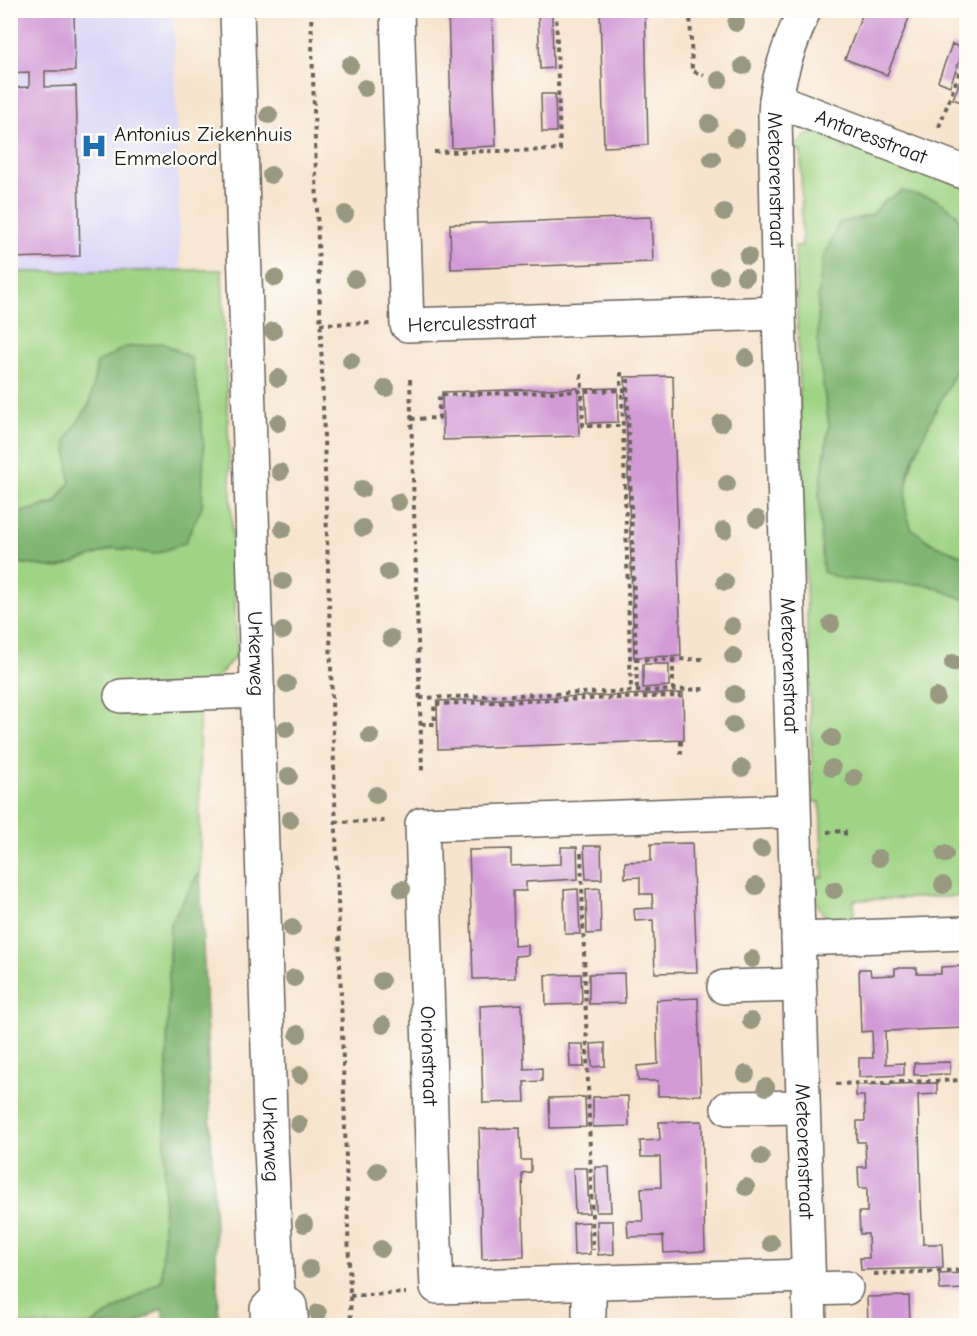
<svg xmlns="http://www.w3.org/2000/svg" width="977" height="1336" viewBox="0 0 977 1336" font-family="'Comic Neue',sans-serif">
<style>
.built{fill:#dad6f7}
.green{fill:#a0d485;stroke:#5e7850;stroke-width:1.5}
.forest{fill:#80b672;stroke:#4e6947;stroke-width:1.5}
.building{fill:#d29bd6}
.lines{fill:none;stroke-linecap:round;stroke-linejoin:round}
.minor-casing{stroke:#69625a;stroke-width:36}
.major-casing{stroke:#69625a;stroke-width:36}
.path{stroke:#69625a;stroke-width:4;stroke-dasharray:4.5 4.5;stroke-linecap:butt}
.minor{stroke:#fff;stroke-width:33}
.major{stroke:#fff;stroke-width:33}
.tree{fill:#989980}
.labels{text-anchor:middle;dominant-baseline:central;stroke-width:5;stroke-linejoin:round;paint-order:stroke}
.poi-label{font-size:21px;fill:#1c1c1c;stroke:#fdfcf7;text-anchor:start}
.street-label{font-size:21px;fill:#1c1c1c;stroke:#fdfcf7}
</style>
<rect width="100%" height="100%" fill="#fdfcf7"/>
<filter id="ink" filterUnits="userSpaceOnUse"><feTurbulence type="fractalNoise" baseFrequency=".0167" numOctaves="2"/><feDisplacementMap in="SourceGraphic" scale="12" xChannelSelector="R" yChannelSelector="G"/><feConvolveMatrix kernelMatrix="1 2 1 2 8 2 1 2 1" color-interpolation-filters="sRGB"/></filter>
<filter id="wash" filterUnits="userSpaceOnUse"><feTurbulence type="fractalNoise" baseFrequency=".008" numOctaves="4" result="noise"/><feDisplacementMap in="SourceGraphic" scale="24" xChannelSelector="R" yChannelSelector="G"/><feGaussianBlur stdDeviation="1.35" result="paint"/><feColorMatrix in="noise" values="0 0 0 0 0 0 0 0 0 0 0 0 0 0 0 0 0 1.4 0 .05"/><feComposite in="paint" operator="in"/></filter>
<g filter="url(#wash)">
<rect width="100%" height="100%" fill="#f7e4ce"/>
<path class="built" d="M11,11H173L181,290L11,282Z"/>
<path class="green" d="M819,132L845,140L842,147L847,149L851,143L966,188V237L956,213L884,201L872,215L839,223L824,389L829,426L819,495L843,579L929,585L966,600V896L854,900V923C819,924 815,907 814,877H823L820,802H813L797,312L795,246H802L801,151L795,149C801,138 807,133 819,132Z
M222,270L237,654L199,700L200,871L170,924L162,1280L91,1325H11L10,562L59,568L114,548L155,554L97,363L90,403L67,440L70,482L56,502L23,512L11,508V272Z
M966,351V557C952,553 918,540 910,527C887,485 947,389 966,351Z"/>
<path class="forest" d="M902,191L936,199L956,213L966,237V351L925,432L908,472L905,506L911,528L931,543L966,557V600L929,585L843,579L823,572L819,495L829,426L818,350V297L823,259L839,223L872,215L884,201Z
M163,343L191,358L199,398L204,448L202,506L185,543L155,554L114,548L59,568L11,562V508L23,512L56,503L70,482L66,440L90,403L97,363L125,347Z
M200,871L219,1325H164L162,1308L134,1325H91L162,1280L170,924Z"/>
<g id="blocks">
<path class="building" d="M10,10H74L75,71H45V87L76,86L80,256L10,258V88L29,87V72L10,73Z
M448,10H492L496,146L452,148Z
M538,10H552L553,68L540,69Z
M600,10H645L648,145L604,147Z
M864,10H912L887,75L845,59Z
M952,44L964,49L950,86L938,81Z
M960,81L966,84V104L953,99Z
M541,94H555L556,132H542Z
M651,217L653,262L451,269L450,224Z
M673,376L681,656L634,657L625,377Z
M578,388L579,436L443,440L442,392Z
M618,388V422L587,423L585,389Z
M643,664H669V686L643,688Z
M683,693L684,740L438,749L437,701Z
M692,843L697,972L655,973L653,920L635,921L634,909L653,908L652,894H640V877L625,878V862L651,861V844Z
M584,846H601L602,879H586Z
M561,847H577L578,879L526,882V891H513L514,946L528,945V955L515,956V978L473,979L469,850L511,849V866L561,864Z
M600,888L601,933L587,934L586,889Z
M578,889L580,934H565L564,890Z
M962,966V973H966V1028L885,1031L886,1064L904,1063V1075L859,1077V1058H873L872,1031L861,1032L859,969H870L871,976L895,975V968H917V974H941V967Z
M624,973L625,1003L589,1004V974Z
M581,974L582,1004L546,1005L545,975Z
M698,998L701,1095L658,1096V1081H638L637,1066L658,1064L656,1000Z
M522,1004L524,1069L542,1068V1081L524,1082L525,1102L483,1103L480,1006Z
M605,1043V1066L592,1067L591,1044Z
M569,1044H583L584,1067H570Z
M961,1061H966V1073H961Z
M950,1062V1074L914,1075V1063Z
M937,1083V1094L918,1095L921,1198L923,1244H942L943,1268L861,1270L860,1258H869L868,1234H860L859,1212H867V1188H859L858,1167H866L865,1142H857V1121H865L864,1096H856V1085Z
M628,1096L629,1126L593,1127V1097Z
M585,1097L586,1127L550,1128L549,1098Z
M702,1121L705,1251L664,1253L663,1236L628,1237L627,1221H643L641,1188L661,1187L660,1157H641L640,1141L660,1140L659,1122Z
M520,1128L521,1160H531V1172L522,1173L524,1257L482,1259L479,1129Z
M595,1167H609L611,1212H596Z
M573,1168H587L589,1213H575Z
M597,1221H613L614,1254L598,1255Z
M589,1222L590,1254L574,1255L573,1223Z
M966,1273V1289L940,1290L939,1274Z
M909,1296L910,1326H868L867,1297Z"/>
</g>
</g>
<g filter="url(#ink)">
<use href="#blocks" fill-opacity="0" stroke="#69625a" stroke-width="1.5"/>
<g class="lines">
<g class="minor-casing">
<g id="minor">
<path id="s1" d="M397,10L407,325L779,313"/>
<path id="s2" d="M804,10C790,45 776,78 775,115L779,313L810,1326"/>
<path id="s3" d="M776,100L966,173"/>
<path d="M121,696L258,691"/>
<path id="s4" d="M793,811L422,824L435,1243L437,1287L808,1276"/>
<path d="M798,939L966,933"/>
<path d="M724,987L799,985"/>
<path d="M728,1108L803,1107"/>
<path d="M589,1283V1314"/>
<path d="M809,1289L846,1288"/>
</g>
</g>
<g class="major-casing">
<g id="major">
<path id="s5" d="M237,10L271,1149L278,1297L267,1309L268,1326"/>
<path d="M278,1297L290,1306L292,1326"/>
</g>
</g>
<path class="path" d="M311,10L351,1326
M690,10L692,71L704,75
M939,127L966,55
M434,152L560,150L556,10
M320,324L373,323
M621,372V386
M581,374L582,388
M410,379L422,771
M630,381H627L637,690
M622,394L631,690
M582,395L583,426H623
M411,419L439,418V395L628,390
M673,659V690
M635,660L706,659
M420,698L707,689
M421,724H435L434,704L680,696L679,698
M681,741V756
M335,822L389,821
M827,832L845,831V839
M581,853L593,1250
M836,1084L966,1080
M874,1274L966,1270
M350,1296L406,1293"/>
<use href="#minor" class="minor"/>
<use href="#major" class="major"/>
</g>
<g class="tree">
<circle cx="736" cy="23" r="9"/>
<circle cx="350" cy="65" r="9"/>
<circle cx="743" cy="66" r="9"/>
<circle cx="719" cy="80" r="9"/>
<circle cx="365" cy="88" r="9"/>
<circle cx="269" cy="115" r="9"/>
<circle cx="709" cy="123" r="9"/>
<circle cx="736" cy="138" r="9"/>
<circle cx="712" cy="159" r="9"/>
<circle cx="271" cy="175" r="9"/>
<circle cx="724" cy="212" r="9"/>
<circle cx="345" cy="214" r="9"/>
<circle cx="748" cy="256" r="9"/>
<circle cx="719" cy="276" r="9"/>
<circle cx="745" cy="277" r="9"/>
<circle cx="275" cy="278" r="9"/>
<circle cx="355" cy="279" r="9"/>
<circle cx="273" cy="331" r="9"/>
<circle cx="746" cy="358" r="9"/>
<circle cx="351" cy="361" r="9"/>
<circle cx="278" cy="378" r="9"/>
<circle cx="386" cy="388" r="9"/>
<circle cx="278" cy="423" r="9"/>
<circle cx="721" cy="423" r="9"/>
<circle cx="280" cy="472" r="9"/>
<circle cx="727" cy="484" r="9"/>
<circle cx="362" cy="489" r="9"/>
<circle cx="398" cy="502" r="9"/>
<circle cx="757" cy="519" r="9"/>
<circle cx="363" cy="528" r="9"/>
<circle cx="283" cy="529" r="9"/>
<circle cx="724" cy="530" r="9"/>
<circle cx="388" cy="572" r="9"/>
<circle cx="283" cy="581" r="9"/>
<circle cx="725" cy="582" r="9"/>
<circle cx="831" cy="624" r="9"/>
<circle cx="732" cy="626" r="9"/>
<circle cx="283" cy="631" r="9"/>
<circle cx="391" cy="638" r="9"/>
<circle cx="733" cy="656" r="9"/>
<circle cx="953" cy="663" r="9"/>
<circle cx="287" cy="684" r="9"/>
<circle cx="735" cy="694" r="9"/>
<circle cx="936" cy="697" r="9"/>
<circle cx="733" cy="725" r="9"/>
<circle cx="286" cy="729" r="9"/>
<circle cx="370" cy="736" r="9"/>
<circle cx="832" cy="738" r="9"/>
<circle cx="742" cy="768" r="9"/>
<circle cx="832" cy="768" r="9"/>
<circle cx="289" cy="776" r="9"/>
<circle cx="854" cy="778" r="9"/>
<circle cx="376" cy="795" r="9"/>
<circle cx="290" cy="820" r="9"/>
<circle cx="761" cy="849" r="9"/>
<circle cx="945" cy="854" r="9"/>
<circle cx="879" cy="858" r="9"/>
<circle cx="943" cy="885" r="9"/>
<circle cx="756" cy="886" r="9"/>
<circle cx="402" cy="889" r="9"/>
<circle cx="834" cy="890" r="9"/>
<circle cx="292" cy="928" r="9"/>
<circle cx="752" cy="959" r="9"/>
<circle cx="294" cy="978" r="9"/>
<circle cx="381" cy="981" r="9"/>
<circle cx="751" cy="1021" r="9"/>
<circle cx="383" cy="1025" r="9"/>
<circle cx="298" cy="1034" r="9"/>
<circle cx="746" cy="1074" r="9"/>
<circle cx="300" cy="1075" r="9"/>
<circle cx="766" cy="1087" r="9"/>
<circle cx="299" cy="1124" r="9"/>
<circle cx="761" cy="1157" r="9"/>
<circle cx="377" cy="1171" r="9"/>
<circle cx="746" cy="1187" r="9"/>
<circle cx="304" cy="1224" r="9"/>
<circle cx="771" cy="1243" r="9"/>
<circle cx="381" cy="1249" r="9"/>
<circle cx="310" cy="1269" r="9"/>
<circle cx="318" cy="1313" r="9"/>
</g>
</g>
<defs>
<g id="hospital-bare" transform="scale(2.07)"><path d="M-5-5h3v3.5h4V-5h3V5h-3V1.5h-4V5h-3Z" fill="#1f6fb2" stroke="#fdfcf7" stroke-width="2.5" paint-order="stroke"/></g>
</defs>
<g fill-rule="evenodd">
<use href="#hospital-bare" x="94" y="146"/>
</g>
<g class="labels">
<g class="poi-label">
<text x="114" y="134">Antonius Ziekenhuis<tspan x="114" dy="24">Emmeloord</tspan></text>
</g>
<g class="street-label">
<text stroke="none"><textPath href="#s3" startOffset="102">Antaresstraat</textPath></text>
<text stroke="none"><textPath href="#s2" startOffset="174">Meteorenstraat</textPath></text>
<text stroke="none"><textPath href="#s1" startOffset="380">Herculesstraat</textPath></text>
<text stroke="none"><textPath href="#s5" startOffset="644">Urkerweg</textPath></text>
<text stroke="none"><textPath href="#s2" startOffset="660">Meteorenstraat</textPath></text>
<text stroke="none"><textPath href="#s4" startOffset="603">Orionstraat</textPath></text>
<text stroke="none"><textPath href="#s5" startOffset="1130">Urkerweg</textPath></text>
<text stroke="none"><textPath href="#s2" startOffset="1146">Meteorenstraat</textPath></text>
</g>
</g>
<rect width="977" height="1336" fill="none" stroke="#fdfcf7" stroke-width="36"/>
</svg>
